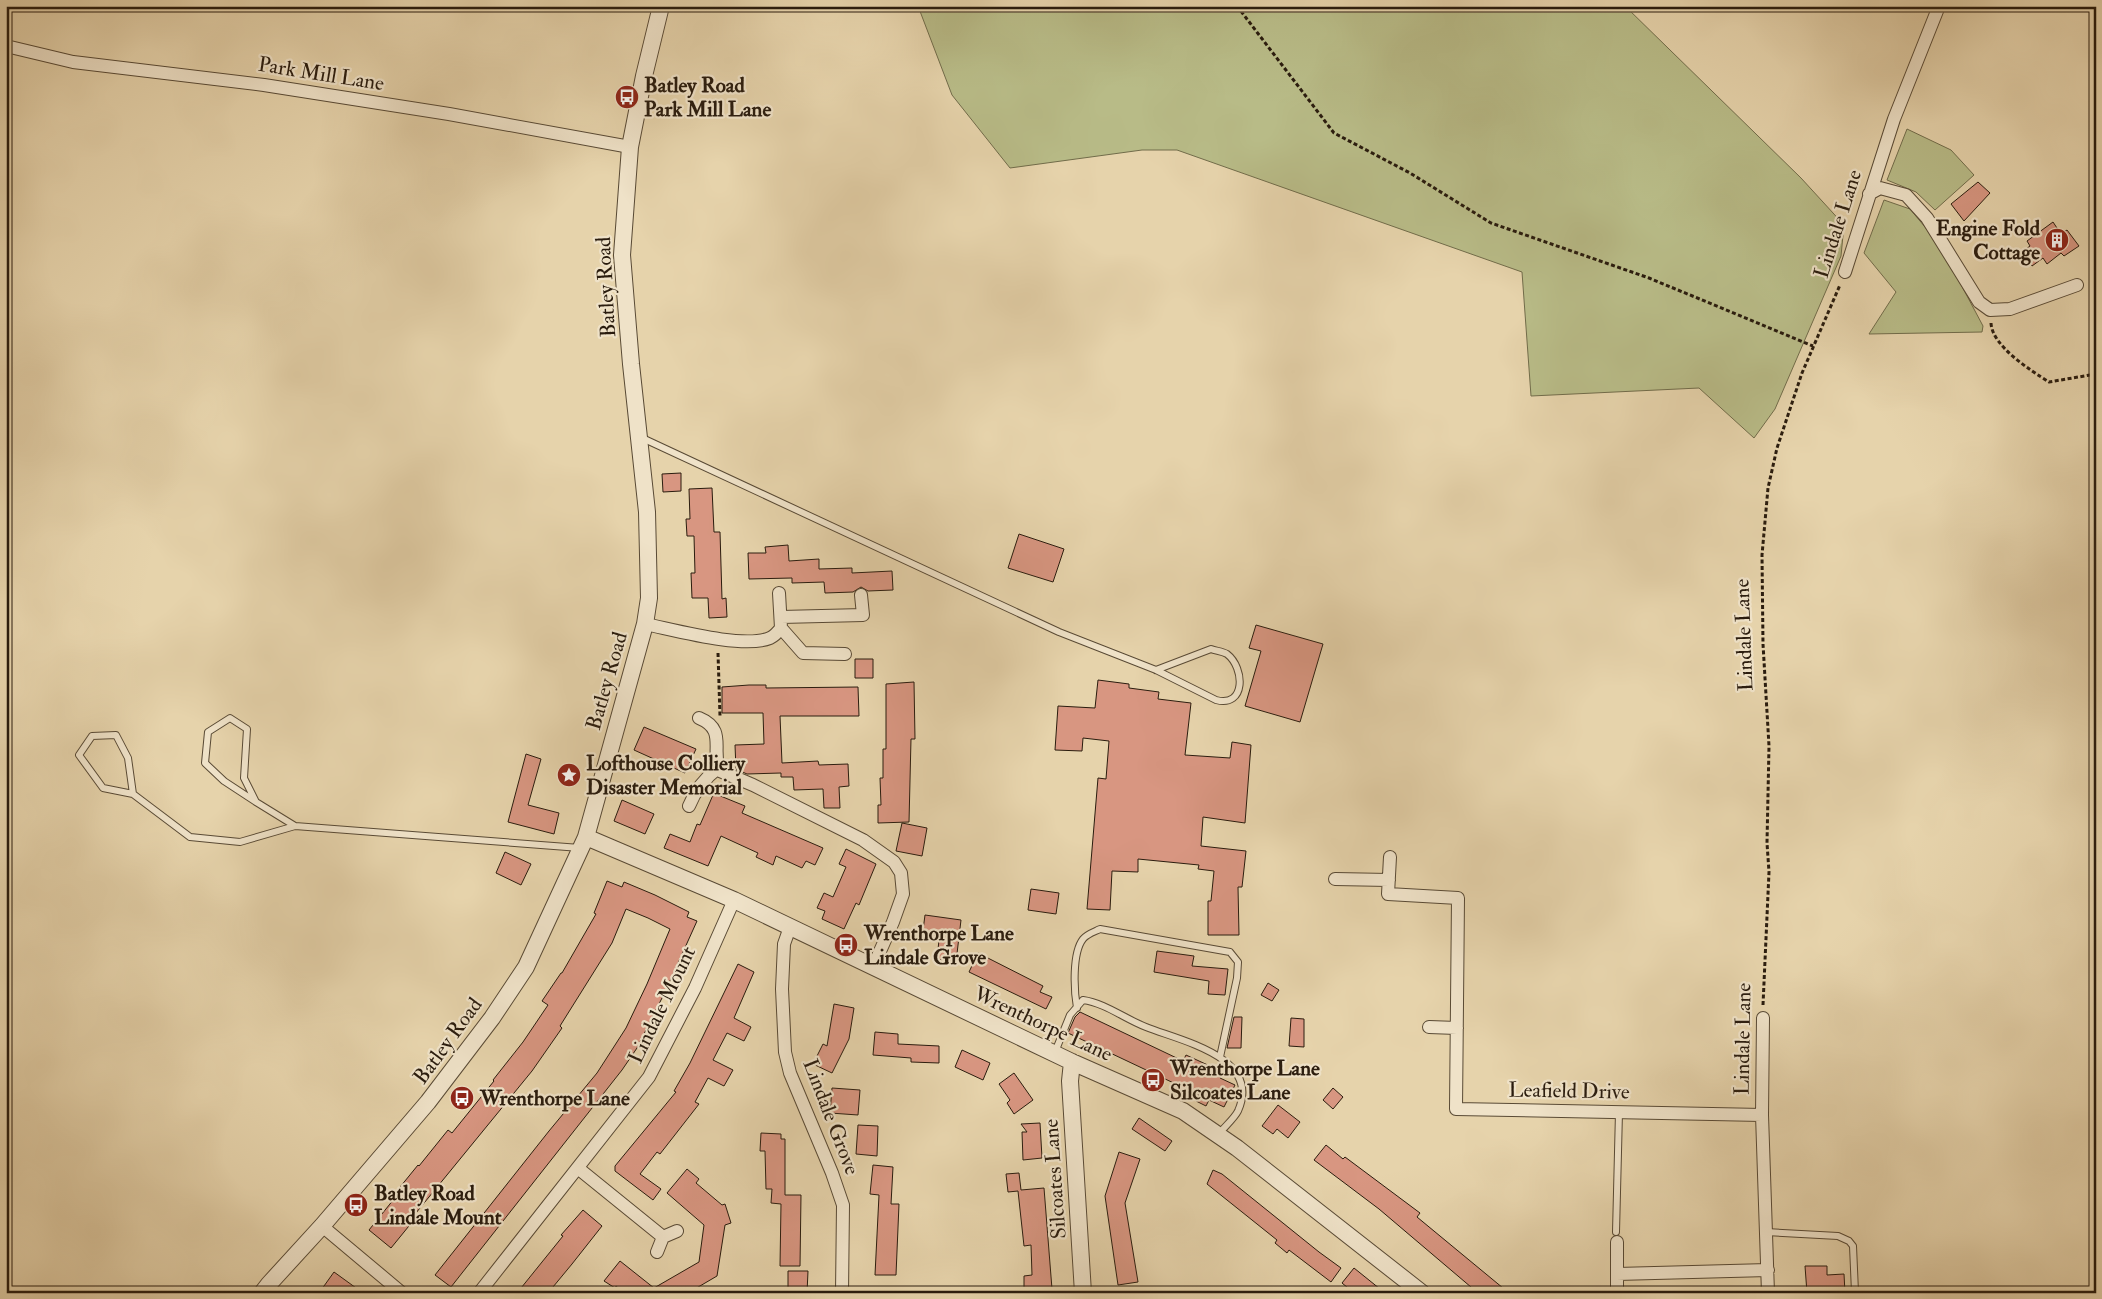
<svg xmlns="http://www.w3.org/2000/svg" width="2102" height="1299" viewBox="0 0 2102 1299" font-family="'IM FELL Double Pica',serif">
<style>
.green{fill:#b8bb87;stroke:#716c4a}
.building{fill:#d89681;stroke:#2a1c0e}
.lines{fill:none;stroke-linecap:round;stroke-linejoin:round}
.service-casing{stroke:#594a35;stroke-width:8}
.minor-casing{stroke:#594a35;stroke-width:14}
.tertiary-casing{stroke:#594a35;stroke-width:18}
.path{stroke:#2a1c0e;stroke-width:3;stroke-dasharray:4 2.5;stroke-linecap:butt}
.service{stroke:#efe2c8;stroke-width:6}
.minor{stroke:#efe2c8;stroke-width:12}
.tertiary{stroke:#efe2c8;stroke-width:16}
.labels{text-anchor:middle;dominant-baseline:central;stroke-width:4.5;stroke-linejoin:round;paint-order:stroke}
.street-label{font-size:21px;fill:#2a1c0e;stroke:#efe2c8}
.poi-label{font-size:21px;font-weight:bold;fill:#2a1c0e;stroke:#efe2c8;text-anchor:start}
</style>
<rect width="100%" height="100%" fill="#e6d3ab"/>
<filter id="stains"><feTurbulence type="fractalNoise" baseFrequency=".004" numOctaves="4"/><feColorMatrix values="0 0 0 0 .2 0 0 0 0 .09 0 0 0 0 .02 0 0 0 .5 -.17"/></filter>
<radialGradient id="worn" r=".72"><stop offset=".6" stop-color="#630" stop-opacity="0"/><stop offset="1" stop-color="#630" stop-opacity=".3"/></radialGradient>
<path class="green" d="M918,6H1625L1801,178L1844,225L1841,256L1775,409L1754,438L1699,388L1531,396L1522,272L1177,150H1142L1010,168L952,95Z
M1907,129L1951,150L1974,175L1935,210L1916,192L1887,180Z
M1884,200L1910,209L1940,245L1983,326L1982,332L1869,334L1896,292L1864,253Z"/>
<path class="building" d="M1978,182L1990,193L1964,221L1951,204Z
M2053,222L2061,234L2067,230L2079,246L2064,256L2061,253L2047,264L2043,258L2032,266L2022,252L2030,246L2027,241Z
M681,473V491L663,492L662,474Z
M712,488L714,532H720L722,599L726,598L727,617L709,618L708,598H692L691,573H695L694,536H687L686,519H690L689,489Z
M1019,534L1064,549L1053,582L1008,568Z
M788,545L789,561L819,559V569L852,568V573L892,571L893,590L868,591L861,587L853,592L825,593L824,582L792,583V578L749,579L748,553H766L765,547Z
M1256,625L1323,644L1300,722L1245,706L1261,651L1249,648Z
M855,659H873V678H855Z
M1098,680L1129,684V688L1159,692L1158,699L1191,703L1185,755L1230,758L1232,742L1251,745L1245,823L1203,817L1201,846L1246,851L1242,887H1238L1239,935H1208V901H1211L1214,871L1198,869L1199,865L1138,859V872L1112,871L1110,910L1087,909L1098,778L1106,779L1109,741L1083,738L1082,751L1055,750L1058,706L1095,708Z
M914,682L915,739H911L909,822L878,823V805H881L880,778H883V749H886V684Z
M749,685H766V688L858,687L859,716H780L782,763L818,761L819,765L848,764L849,786L839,787L840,808H824L823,789L794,790L793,777H781V773L747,774L736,769L735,745L764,744L763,713H722V687Z
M644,727L696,749L685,773L634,750Z
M526,754L541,759L528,805L559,813L554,834L508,822Z
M713,795H718L745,806L742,813L823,848L815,865L806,861L802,868L776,856L773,865L756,857L758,853L721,836L708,866L664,848L670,834L690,842L697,824L700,825Z
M622,800L654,814L645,834L614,821Z
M902,823L927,828L922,856L896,851Z
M846,849L876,864L859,905L856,903L844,929L822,919L825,911L817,908L824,893L833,897L846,867L839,864Z
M505,852L531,864L521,885L496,873Z
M607,881L622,887L624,882L655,895L689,912L687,917L697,921L665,992L637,1048L622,1070L451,1287L435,1275L549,1131L597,1073L626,1028L647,984L670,929L648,918L626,909L612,943L560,1026L562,1028L532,1071L411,1219L413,1221L391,1248L369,1230L398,1194L396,1192L418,1165L419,1166L448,1130L452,1133L494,1081L493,1080L523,1042L548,1005L542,1001L561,973H562L596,914L594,913Z
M1031,889L1059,893L1056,914L1028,910Z
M925,915L961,920L956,962L937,959L939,940L922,938Z
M1157,951L1194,956L1192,966L1228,969L1225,995L1208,994L1209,981L1154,972Z
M978,953L1043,986L1040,992L1052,997L1046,1009L969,972Z
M738,964L754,972L734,1018L751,1027L744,1041L727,1033L713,1060L733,1070L724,1086L708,1078L695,1102L699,1104L660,1154L657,1152L640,1174L661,1189L653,1200L615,1171V1166L676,1092L674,1091L690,1063Z
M1268,983L1279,990L1272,1001L1261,995Z
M834,1004L854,1008L849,1039L832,1073L813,1064L823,1044L827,1046Z
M1080,1012L1183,1061L1186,1055L1223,1072L1220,1078L1235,1085L1224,1107L1209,1100L1206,1106L1196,1101L1199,1095L1068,1033L1075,1017Z
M1234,1017H1242L1241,1048H1227Z
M1291,1018L1304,1019V1047L1289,1046Z
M875,1032L898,1034V1044L939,1046V1063L911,1062V1058L873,1055Z
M962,1050L990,1063L983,1080L955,1067Z
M1014,1073L1033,1100L1014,1114L1007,1103L1010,1100L999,1084Z
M832,1088L860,1090L858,1115L830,1113Z
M1333,1088L1343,1097L1333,1109L1323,1100Z
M1278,1105L1300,1122L1288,1138L1277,1129L1273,1134L1262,1126Z
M1139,1118L1172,1141L1165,1151L1132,1129Z
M1040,1123L1042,1158L1023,1160L1022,1132H1027L1021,1124Z
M858,1125L878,1126L877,1156L856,1154Z
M761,1133L781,1134V1139H785V1195H801L800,1266H780L781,1204L771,1203L772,1189H766L765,1151H760Z
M1326,1145L1343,1159L1345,1157L1420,1213L1417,1217L1509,1293H1478L1379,1209L1314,1160Z
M1119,1152L1140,1159L1125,1203L1138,1282L1118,1285L1105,1196Z
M873,1165L893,1167L891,1204H899L896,1275H875L879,1195L870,1194Z
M687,1169L699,1179L696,1183L722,1205L725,1204L731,1223L725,1225L717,1276L688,1293H624L616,1286L615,1288L604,1281L620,1261L654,1288L699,1262L704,1225L667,1193Z
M1213,1170L1222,1174L1319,1252L1341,1268L1331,1282L1289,1250L1287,1253L1275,1243L1277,1240L1207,1184Z
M1019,1173L1021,1190L1044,1188L1052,1289L1024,1290V1276L1032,1275L1031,1245L1024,1246L1018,1191L1008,1192L1006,1174Z
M583,1210L602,1226L572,1264L548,1293H517L563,1236L561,1235Z
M1805,1266H1827V1275L1844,1274L1845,1293H1807Z
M1354,1268L1385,1293H1354L1342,1283Z
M788,1271H808L807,1293H788Z
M334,1272L363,1293H319Z"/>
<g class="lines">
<g class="service-casing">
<path id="service" d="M640,437L1059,632L1156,670L1216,700C1246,708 1245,668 1227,654C1222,651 1216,651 1211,649L1156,670
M133,794L128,758L116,735L92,736L79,755L103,788L133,794L190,837L240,842L295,826L580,848
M256,802L224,781L205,763L208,732L230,718L247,729L244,778L256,802L295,826
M1077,1008C1074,991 1072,953 1083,939C1087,934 1094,932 1100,929L1230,952L1238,962L1237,978L1220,1057
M1055,1052L1070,1015L1083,1000C1105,1003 1125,1019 1146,1027C1181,1041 1262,1057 1238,1111C1234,1119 1224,1127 1218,1135
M1616,1232L1619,1112
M1766,1232L1838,1236L1849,1241L1853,1246L1855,1292"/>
</g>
<g class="minor-casing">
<path id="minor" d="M6,46L73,62L264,85L449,114L630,147
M1869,194L1880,188L1906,195L1927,218L1979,302L1990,310L2010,309L2077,285
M1845,272L1894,119L1939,6
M781,617L863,615L861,595
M645,624C675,630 743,649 770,638C774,636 778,632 781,628L779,593
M781,628L803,653L845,654
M699,718C728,730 710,751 720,771L753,785L863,840L894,862L901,873L903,894L893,922L873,967
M689,806C695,791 705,778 718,768
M1390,857L1388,894L1458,898L1456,1109L1762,1115
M1335,879L1389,880
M790,927L784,944L782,989L785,1052L790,1073L832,1173L843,1205L842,1293
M1763,1018L1762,1115L1768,1293
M1429,1027L1457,1028
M579,1169L663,1237
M322,1226L402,1293
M657,1252L663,1237L677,1231
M1617,1274L1768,1270
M479,1293L649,1077L695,988L734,900
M1617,1293V1242"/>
</g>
<g class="tertiary-casing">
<path id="tertiary" d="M586,837L734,900L1072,1062L1183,1111L1237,1148L1422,1293
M1072,1062L1070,1081L1083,1293
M262,1293L269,1284L322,1226L428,1102L492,1018L526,967L586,837L645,624L649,598L647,512L631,364L622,255L630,147L644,76L661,6"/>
</g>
<path class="path" d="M1237,6L1334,133L1410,173L1491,223L1649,278L1813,346
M1991,323C1992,346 2030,370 2049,382L2096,374
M718,653L720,716
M1763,1005L1769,872L1767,843L1769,746L1763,644L1762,555L1768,488L1777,448L1802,373L1840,285"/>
<use href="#service" class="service"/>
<use href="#minor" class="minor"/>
<use href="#tertiary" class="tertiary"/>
</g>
<defs>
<g id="bus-disc" transform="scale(1.25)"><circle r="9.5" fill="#8f2418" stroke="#efe2c8"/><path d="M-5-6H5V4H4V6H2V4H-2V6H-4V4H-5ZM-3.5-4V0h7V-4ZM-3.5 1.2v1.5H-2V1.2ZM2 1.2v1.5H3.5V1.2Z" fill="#fff"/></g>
<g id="building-disc" transform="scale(1.25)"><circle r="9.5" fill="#8f2418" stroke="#efe2c8"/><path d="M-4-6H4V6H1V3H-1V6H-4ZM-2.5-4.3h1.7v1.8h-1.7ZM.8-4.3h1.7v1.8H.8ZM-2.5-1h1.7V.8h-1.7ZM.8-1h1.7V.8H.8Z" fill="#fff"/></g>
<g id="sight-disc" transform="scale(1.25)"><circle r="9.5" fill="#8f2418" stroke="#efe2c8"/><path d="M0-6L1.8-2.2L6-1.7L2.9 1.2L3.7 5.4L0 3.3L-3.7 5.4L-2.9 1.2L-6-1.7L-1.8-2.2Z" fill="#fff"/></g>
</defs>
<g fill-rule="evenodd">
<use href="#bus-disc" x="627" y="97"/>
<use href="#building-disc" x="2057" y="240"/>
<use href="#sight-disc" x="569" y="775"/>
<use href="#bus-disc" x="846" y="945"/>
<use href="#bus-disc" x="1153" y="1080"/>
<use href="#bus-disc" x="462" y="1098"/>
<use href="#bus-disc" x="356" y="1205"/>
</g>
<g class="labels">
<g class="street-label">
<text transform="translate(321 74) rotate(9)">Park Mill Lane</text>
<text transform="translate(1838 224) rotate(-72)">Lindale Lane</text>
<text transform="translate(606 287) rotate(-93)">Batley Road</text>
<text transform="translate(1744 635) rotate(-92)">Lindale Lane</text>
<text transform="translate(607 681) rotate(-74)">Batley Road</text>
<text transform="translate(662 1005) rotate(-64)">Lindale Mount</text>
<text transform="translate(1043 1024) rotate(25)">Wrenthorpe Lane</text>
<text transform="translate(1743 1039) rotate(-89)">Lindale Lane</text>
<text transform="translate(448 1041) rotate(-54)">Batley Road</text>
<text transform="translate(1569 1091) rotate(1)">Leafield Drive</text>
<text transform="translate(831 1117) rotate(69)">Lindale Grove</text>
<text transform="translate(1055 1179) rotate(-94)">Silcoates Lane</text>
</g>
<g class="poi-label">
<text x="644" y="85">Batley Road<tspan x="644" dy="24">Park Mill Lane</tspan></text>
<text x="2040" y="228" text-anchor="end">Engine Fold<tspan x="2040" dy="24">Cottage</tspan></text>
<text x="586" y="763">Lofthouse Colliery<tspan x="586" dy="24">Disaster Memorial</tspan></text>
<text x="864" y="933">Wrenthorpe Lane<tspan x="864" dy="24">Lindale Grove</tspan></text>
<text x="1170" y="1068">Wrenthorpe Lane<tspan x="1170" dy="24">Silcoates Lane</tspan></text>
<text x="480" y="1098">Wrenthorpe Lane</text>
<text x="374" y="1193">Batley Road<tspan x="374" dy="24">Lindale Mount</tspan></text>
</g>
</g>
<rect width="2102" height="1299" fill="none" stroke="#e6d3ab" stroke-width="25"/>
<rect x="8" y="8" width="2087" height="1284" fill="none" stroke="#2a1c0e" stroke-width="2.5"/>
<rect x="12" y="12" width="2077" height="1274" fill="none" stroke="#2a1c0e"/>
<rect width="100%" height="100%" filter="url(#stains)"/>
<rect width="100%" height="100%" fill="url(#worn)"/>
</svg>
